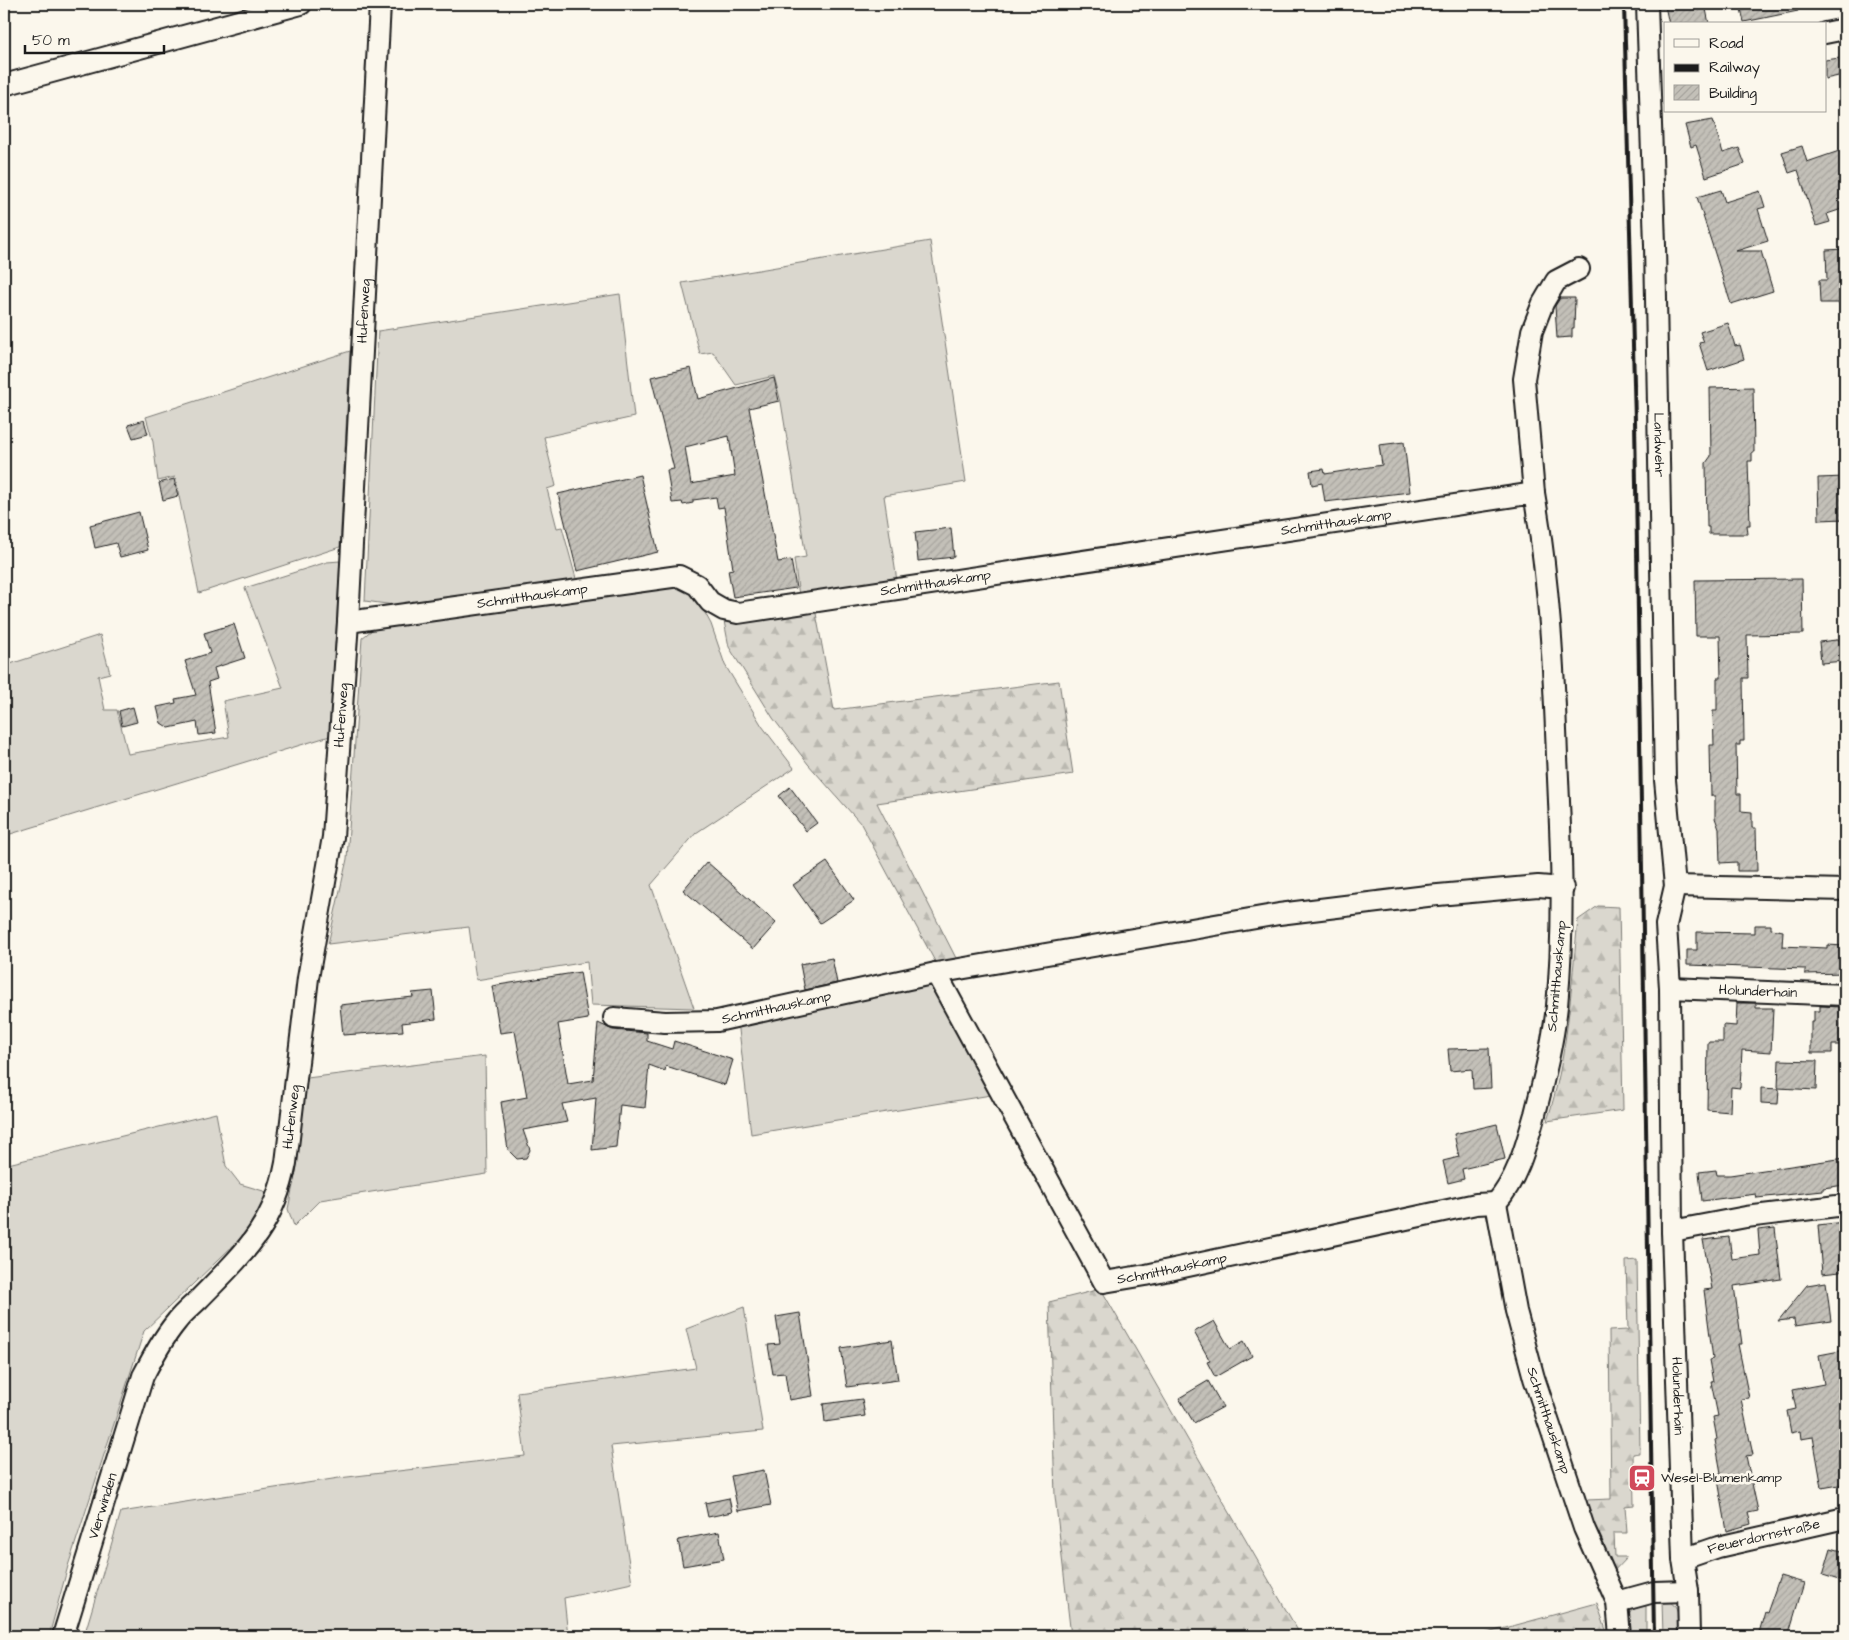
<svg xmlns="http://www.w3.org/2000/svg" width="1849" height="1640" viewBox="0 0 1849 1640" font-family="'Architects Daughter',sans-serif">
<style>
.grass{fill:#dad7ce;stroke:#7b7a75}
.forest{fill:url(#forest-firs);stroke:#7b7a75}
.building{fill:url(#building-hatch);stroke:#1c1c1c;fill-rule:evenodd}
.lines{fill:none;stroke-linecap:round;stroke-linejoin:round}
.street-casing{stroke:#1c1c1c;stroke-width:24}
.street{stroke:#fbf7ec;stroke-width:20}
.rail{stroke:#1c1c1c;stroke-width:4}
.labels{text-anchor:middle;dominant-baseline:central;stroke-width:5;stroke-linejoin:round;paint-order:stroke}
.street-label{font-size:14px;fill:#1c1c1c;stroke:#fbf7ec}
.poi-label{font-size:14px;fill:#1c1c1c;stroke:#fbf7ec;text-anchor:start}
</style>
<defs>
<pattern id="forest-firs" width="22" height="20" patternUnits="userSpaceOnUse" patternTransform="scale(1.25)"><rect width="22" height="20" fill="#dad7ce"/><path d="M5 1l3.5 6h-7zM16 11l3.5 6h-7z" fill="#bab8b0"/></pattern>
<pattern id="building-hatch" width="6" height="6" patternUnits="userSpaceOnUse" patternTransform="scale(1.25)"><rect width="6" height="6" fill="#c3c0b8"/><path d="M-1 1l2-2M0 6l6-6M5 7l2-2" fill="none" stroke="#a7a49e"/></pattern>
</defs>
<rect width="100%" height="100%" fill="#fbf7ec"/>
<filter id="ink" filterUnits="userSpaceOnUse"><feTurbulence type="fractalNoise" baseFrequency=".02" numOctaves="2"/><feDisplacementMap in="SourceGraphic" scale="10" xChannelSelector="R" yChannelSelector="G"/><feConvolveMatrix kernelMatrix="1 2 1 2 8 2 1 2 1" color-interpolation-filters="sRGB"/></filter>
<g filter="url(#ink)">
<path class="grass" d="M930,241L966,482L884,496L897,581L799,596L794,559L806,557L781,402L774,376L736,385L713,352L700,354L682,283Z
M620,294L634,417L544,437L556,486L547,489L557,528L562,527L577,582L415,608L365,601L378,331Z
M350,351L340,547L199,593L175,477L158,481L153,442L146,417Z
M340,561L330,736L4,836V666L100,635L110,673L98,676L105,710H117L128,754L229,737L223,701L283,688L245,588L327,562Z
M665,584L692,589L711,624L725,665L762,726L794,768L696,833L651,885L694,1008L591,1005L587,962L476,980L469,927L328,944L347,859L362,638L377,626Z
M930,983L991,1095L751,1134L738,1021Z
M485,1056L487,1174L320,1200L294,1226L288,1209L296,1171L307,1078Z
M216,1113L226,1166L240,1184L270,1193L264,1216L144,1331L68,1566L49,1636H4V1165Z
M744,1307L763,1431L611,1446L632,1583L564,1598L568,1636H362L361,1631L332,1636H84L121,1512L339,1478L525,1456L517,1392L696,1368L686,1329Z
M1667,1600C1682,1608 1678,1622 1678,1636H1663L1662,1601Z
M1646,1604V1636H1628L1626,1619L1632,1610Z"/>
<path class="forest" d="M815,608L834,710L1059,681L1073,774L877,803L959,964L938,967L861,824L808,764L773,718L729,647L724,621Z
M1598,906L1619,907L1623,1110L1547,1121C1568,1057 1571,987 1578,920Z
M1637,1260L1640,1453L1633,1454L1634,1505L1625,1506L1627,1533H1614L1615,1557H1627L1610,1575L1586,1500L1611,1499L1609,1331L1628,1330L1626,1261Z
M1101,1289L1301,1636H1071L1055,1496L1049,1302Z
M1597,1603L1608,1636H1476Z"/>
<path class="building" d="M1678,4H1705L1709,24H1669L1665,6Z
M1740,4H1797L1798,11L1744,22Z
M1840,58L1843,75L1825,79V60Z
M1713,120L1723,153L1739,148L1745,164L1706,177L1696,145L1691,147L1685,125Z
M1802,146L1807,162L1845,149V208L1827,214L1830,222L1816,226L1798,170L1789,173L1782,152Z
M1721,190L1725,202L1760,191L1765,207L1758,209L1768,241L1736,251H1761L1773,291L1731,304L1697,197Z
M1845,249V280H1842V303H1820L1819,280H1827L1826,250Z
M1560,298H1575L1574,328H1572V337L1557,338L1555,306Z
M1728,323L1735,346L1740,345L1744,359L1708,371L1699,343L1704,342L1700,332Z
M691,368L698,399L774,378L779,401L749,408L778,562L791,560L796,588L733,597L728,570L733,569L724,507L718,508L716,497L693,500V503L683,505L682,502L672,503L667,470L674,469L651,377ZM729,436L735,476L691,484L685,447Z
M1753,387L1754,452H1752V461H1748L1750,525H1747L1748,534H1709V527H1707L1706,463L1711,456L1710,388Z
M144,420L148,434L133,438L128,425Z
M1404,442L1410,492L1325,502L1322,483L1312,485L1310,471L1324,469L1325,474L1382,465L1379,445Z
M640,475L658,552L577,571L558,494Z
M1845,477V519L1819,520L1818,478Z
M174,479L178,496L163,500L159,483Z
M139,512L148,550L120,557L116,543L95,548L90,525Z
M951,528L954,557L918,561L915,532Z
M1802,579L1803,634L1747,635L1748,678H1743L1744,741H1740V745H1736L1737,794H1741V811L1752,812V828H1756L1757,871H1737V862L1720,863L1719,829L1715,818V796H1711L1710,745H1714L1713,711H1717V678H1721L1720,636H1696L1695,580Z
M234,624L245,658L214,668L217,679L208,682L216,733L199,735L197,722L169,728L161,723L157,707L176,703L175,699L196,695L185,661L210,653L204,633Z
M1845,639V661L1821,663L1819,642Z
M133,707L137,722L122,726L119,711Z
M790,787L817,823L806,831L779,796Z
M707,862L776,923L753,949L683,890Z
M827,862L854,900L820,923L793,885Z
M1755,925H1771V929L1783,931L1782,946L1827,948V945L1845,946V973L1805,974V969L1687,965V950H1697V932L1755,933Z
M832,958L837,983L805,990L800,964Z
M580,972L588,1019L558,1024L568,1084L593,1080L598,1023L613,1030L647,1033V1041L672,1049L674,1041L733,1060L725,1085L666,1066L665,1071L649,1065L645,1108L620,1105L616,1147L592,1150L596,1098L562,1104L567,1122L523,1130L530,1150L526,1158L517,1159L508,1150L501,1102L527,1097L515,1031L500,1033L492,986Z
M433,991L436,1019L402,1023L403,1031L343,1035L340,1005L413,997L412,993Z
M1737,1003H1756V1008H1773L1771,1052L1742,1050L1740,1088L1731,1087L1730,1112L1707,1110L1708,1042H1723V1025L1736,1026Z
M1820,1006L1842,1007V1012H1845V1045H1832V1053H1811V1022H1814V1011H1820Z
M1489,1048L1491,1088L1473,1089L1472,1069L1450,1071L1448,1049Z
M1779,1060L1817,1061L1816,1090L1778,1088Z
M1761,1088L1779,1089L1778,1104L1761,1103Z
M1497,1124L1505,1159L1462,1169L1464,1179L1448,1183L1443,1161L1459,1157L1454,1134Z
M1845,1158V1185L1823,1188V1191L1757,1198L1756,1194L1702,1201L1699,1172L1716,1170L1717,1175H1730Z
M1844,1222L1845,1263L1839,1264L1840,1272L1822,1274L1818,1225Z
M1775,1228L1781,1279L1734,1286L1742,1344H1738L1749,1398L1741,1399L1753,1455L1746,1456L1758,1511L1748,1513L1751,1524L1727,1531L1717,1474L1721,1473L1715,1440L1717,1439L1713,1417L1718,1416L1711,1382H1713L1709,1360L1713,1359L1704,1290L1712,1289L1703,1240L1729,1237L1732,1259L1760,1255L1758,1230Z
M1826,1282L1831,1321L1795,1326L1794,1319L1778,1321L1807,1285Z
M800,1313L813,1396L789,1400L785,1373L773,1374L768,1345L780,1344L776,1317Z
M1214,1321L1230,1349L1244,1341L1252,1356L1215,1377L1207,1362L1210,1361L1194,1332Z
M892,1340L898,1380L847,1387L841,1348Z
M1845,1350V1484L1822,1488L1813,1437L1801,1439L1800,1431L1791,1433L1787,1411L1796,1409L1792,1390L1824,1384L1819,1355Z
M1208,1381L1223,1407L1194,1423L1179,1398Z
M862,1399L865,1416L825,1422L823,1404Z
M764,1470L771,1505L738,1511L731,1476Z
M729,1498L732,1512L708,1517L705,1503Z
M719,1532L724,1559L683,1566L678,1540Z
M1831,1548L1845,1552V1582L1823,1575Z
M1780,1576L1804,1583L1788,1636H1758L1765,1612L1767,1613Z"/>
<g class="lines">
<g class="street-casing">
<g id="street">
<path id="s1" d="M1647,4L1655,245L1665,780L1675,886L1666,925L1670,988L1672,1231L1683,1559L1688,1591L1689,1636"/>
<path d="M1825,33L1845,29"/>
<path d="M4,85L301,4"/>
<path d="M1534,493L1524,379L1532,331L1543,303L1556,281L1579,269"/>
<path id="s2" d="M348,622L679,576L697,585L710,602L724,610L738,613L1534,493C1549,580 1554,669 1557,757C1561,840 1565,923 1557,1006C1553,1043 1544,1078 1535,1114C1526,1145 1518,1178 1496,1203L1516,1311L1534,1378L1584,1528L1617,1602L1620,1636"/>
<path d="M1675,886L1845,890"/>
<path id="s3" d="M936,973L1104,1282L1146,1275L1476,1204L1496,1203"/>
<path id="s4" d="M1670,988L1845,995"/>
<path id="s5" d="M614,1018L665,1022L717,1021L936,973L1279,914L1427,896L1538,886L1563,888"/>
<path d="M1672,1231L1746,1217L1845,1205"/>
<path id="s6" d="M1683,1559L1718,1547L1845,1518"/>
<path d="M1617,1602L1654,1592L1688,1591"/>
<path id="s7" d="M63,1636L143,1376C153,1357 163,1338 177,1321C183,1313 192,1306 199,1299C243,1254 274,1227 286,1163L308,978L333,837L348,622L380,4"/>
</g>
</g>
<use href="#street" class="street"/>
<path class="rail" d="M1624,4L1635,421L1654,1636"/>
</g>
</g>
<defs>
<g id="station-square" transform="scale(1.4375)"><rect x="-9" y="-9" width="18" height="18" rx="4" fill="#d1495b" stroke="#fbf7ec"/><path d="M-3-6H3Q5-6 5-4V2Q5 4 3 4L4.5 6H3L1.5 4h-3L-3 6H-4.5L-3 4Q-5 4-5 2V-4Q-5-6-3-6ZM-3.5-4v3h7v-3ZM-3.5 1v1.5H-2V1ZM2 1v1.5H3.5V1Z" fill="#fff"/></g>
</defs>
<g fill-rule="evenodd">
<use href="#station-square" x="1642" y="1478"/>
</g>
<g class="labels">
<g class="street-label">
<text stroke="none"><textPath href="#s7" startOffset="1389">Hufenweg</textPath></text>
<text stroke="none"><textPath href="#s1" startOffset="441">Landwehr</textPath></text>
<text stroke="none"><textPath href="#s2" startOffset="1011">Schmitthauskamp</textPath></text>
<text stroke="none"><textPath href="#s2" startOffset="606">Schmitthauskamp</textPath></text>
<text stroke="none"><textPath href="#s2" startOffset="186">Schmitthauskamp</textPath></text>
<text stroke="none"><textPath href="#s7" startOffset="984">Hufenweg</textPath></text>
<text transform="translate(1557 976) rotate(-85)">Schmitthauskamp</text>
<text stroke="none"><textPath href="#s4" startOffset="88">Holunderhain</textPath></text>
<text stroke="none"><textPath href="#s5" startOffset="164">Schmitthauskamp</textPath></text>
<text stroke="none"><textPath href="#s7" startOffset="579">Hufenweg</textPath></text>
<text stroke="none"><textPath href="#s3" startOffset="421">Schmitthauskamp</textPath></text>
<text stroke="none"><textPath href="#s1" startOffset="1394">Holunderhain</textPath></text>
<text stroke="none"><textPath href="#s2" startOffset="2158">Schmitthauskamp</textPath></text>
<text stroke="none"><textPath href="#s7" startOffset="136">Vierwinden</textPath></text>
<text stroke="none"><textPath href="#s6" startOffset="84">Feuerdornstraße</textPath></text>
</g>
<g class="poi-label">
<text x="1661" y="1478">Wesel-Blumenkamp</text>
</g>
</g>
<rect width="1849" height="1640" fill="none" stroke="#fbf7ec" stroke-width="20"/>
<rect x="10" y="10" width="1829" height="1620" fill="none" stroke="#1c1c1c" stroke-width="2" filter="url(#ink)"/>
<rect x="1664" y="22" width="162" height="90" fill="#fbf7ec" stroke="#a29f99"/>
<rect x="1674" y="39" width="25" height="8" fill="#fbf7ec" stroke="#a29f99"/>
<text x="1709" y="48" font-size="15" fill="#1c1c1c">Road</text>
<rect x="1674" y="64" width="25" height="8" fill="#1c1c1c" stroke="#a29f99"/>
<text x="1709" y="72" font-size="15" fill="#1c1c1c">Railway</text>
<rect x="1674" y="85" width="25" height="15" fill="url(#building-hatch)" stroke="#a29f99"/>
<text x="1709" y="98" font-size="15" fill="#1c1c1c">Building</text>
<path d="M25 45v8h139v-8" fill="none" stroke="#1c1c1c" stroke-width="2.5"/>
<text x="32" y="45" font-size="15" fill="#1c1c1c" stroke="#fbf7ec" stroke-width="4" paint-order="stroke">50 m</text>
</svg>
